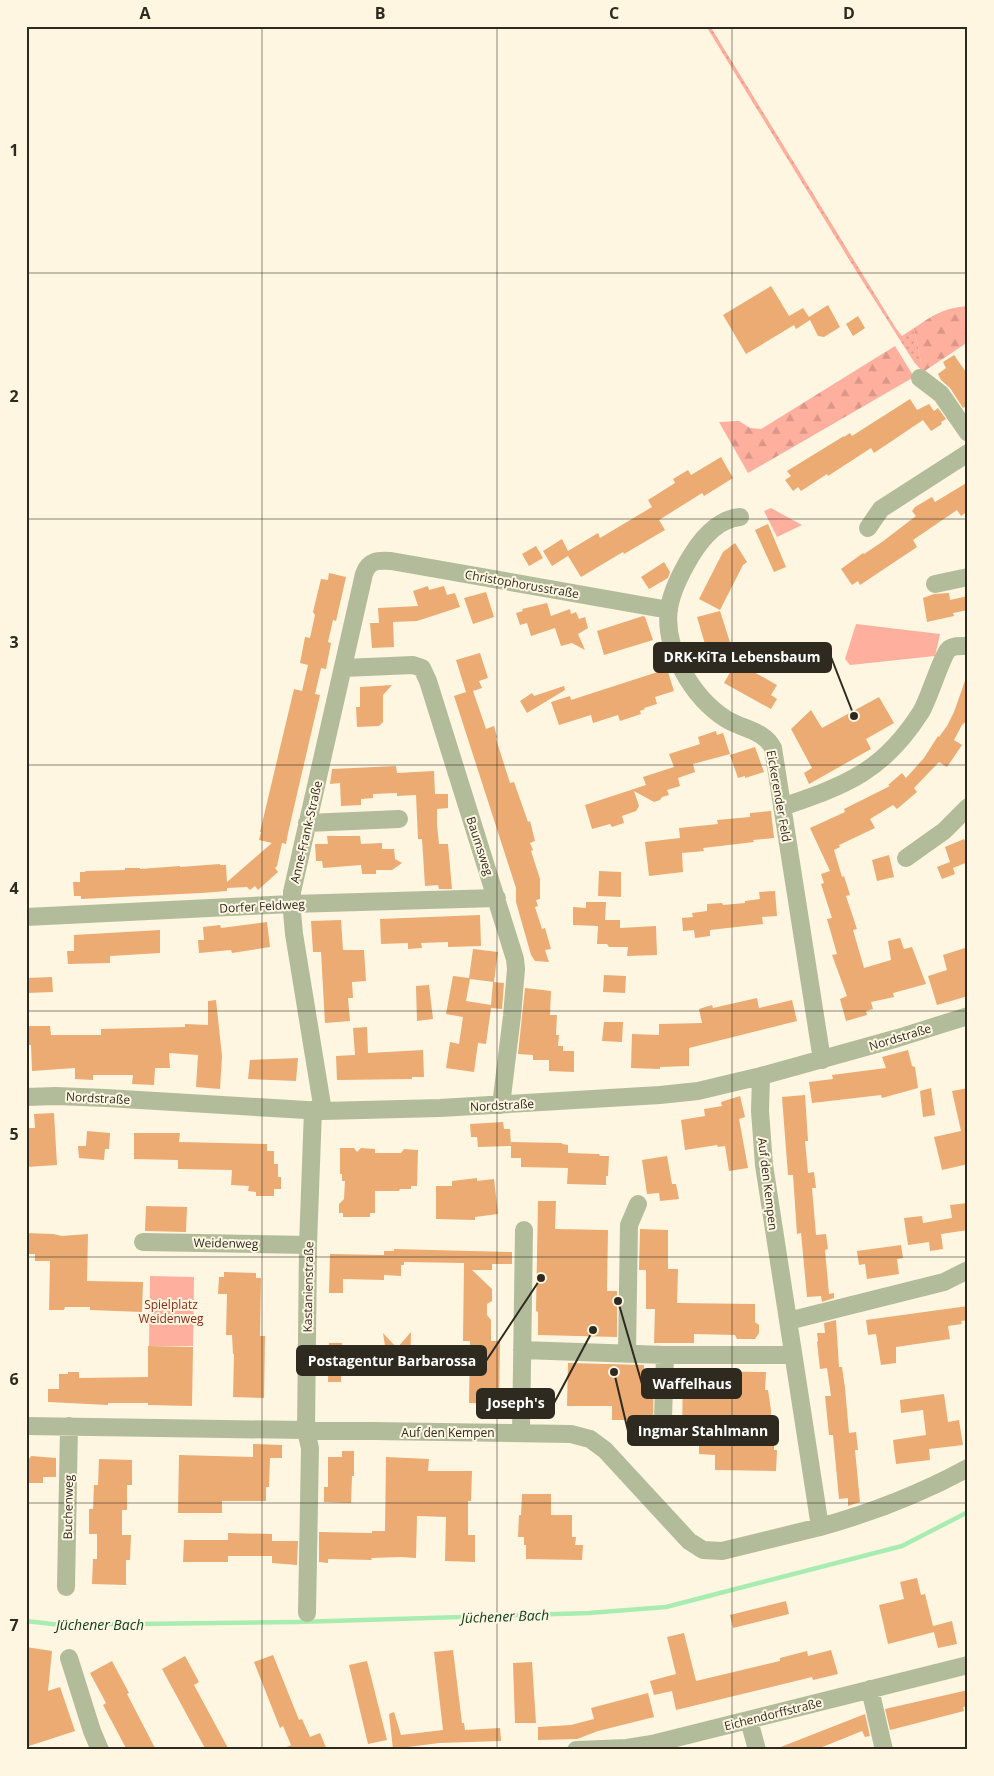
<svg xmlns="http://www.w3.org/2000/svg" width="994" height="1776" viewBox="0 0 994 1776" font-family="'Open Sans',sans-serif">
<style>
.grass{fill:url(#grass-dots)}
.forest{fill:url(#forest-firs)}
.park{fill:#feaf9e}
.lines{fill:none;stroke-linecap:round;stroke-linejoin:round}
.stream{stroke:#a9ecb1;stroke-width:4.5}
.building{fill:#ebab72}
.minor{stroke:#b3bc9a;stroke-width:18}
.grid{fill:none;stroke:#2e2a20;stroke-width:1;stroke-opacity:0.55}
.labels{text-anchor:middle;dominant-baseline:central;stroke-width:4;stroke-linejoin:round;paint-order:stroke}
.street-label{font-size:12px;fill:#2e2a20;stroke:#fef6e1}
.park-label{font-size:12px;fill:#8c2b17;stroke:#fef6e1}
.water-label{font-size:14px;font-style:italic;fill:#0a3c17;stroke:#fef6e1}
.leader{fill:none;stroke:#2e2a20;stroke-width:2}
.callout-dot{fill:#2e2a20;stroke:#fef6e1;stroke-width:2}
.callout{fill:#2e2a20;stroke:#2e2a20;stroke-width:2}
.callout-label{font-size:14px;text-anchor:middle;font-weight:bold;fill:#fff}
.neatline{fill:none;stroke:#2e2a20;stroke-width:2}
.grid-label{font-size:16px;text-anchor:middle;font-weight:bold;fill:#2e2a20}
</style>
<defs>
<pattern id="grass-dots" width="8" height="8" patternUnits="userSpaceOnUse" patternTransform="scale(1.25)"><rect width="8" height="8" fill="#feaf9e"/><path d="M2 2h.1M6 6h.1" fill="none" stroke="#da9788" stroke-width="1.8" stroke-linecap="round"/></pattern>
<pattern id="forest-firs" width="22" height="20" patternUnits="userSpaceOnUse" patternTransform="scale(1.25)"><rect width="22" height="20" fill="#feaf9e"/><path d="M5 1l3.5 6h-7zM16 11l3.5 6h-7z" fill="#da9788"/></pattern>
</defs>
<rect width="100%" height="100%" fill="#fef6e1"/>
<path class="grass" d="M706,26H710L895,327L902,336L914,328L923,372L914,362L858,274Z"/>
<path class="forest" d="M968,306V342L923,372L914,328C934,315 943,308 968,306Z
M895,346L914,377L748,473L719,422L739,421L750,428L761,429Z"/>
<path class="park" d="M771,508L802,525L777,537L764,511Z
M856,624L940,634L935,656L850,665L845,659Z
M150,1276L194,1277L193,1346H149Z"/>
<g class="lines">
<path class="stream" d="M26,1621L61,1625L298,1622L589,1613L666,1607L902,1546L968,1512"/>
</g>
<path class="building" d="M771,286L789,316L803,308L809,317L828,305L840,327L824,337L818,336L810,320L796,329L794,325L746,354L723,315Z
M858,316L865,328L853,336L846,324Z
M954,355L968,375V405L963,408L950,388L941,380L938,374L946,368L943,362Z
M910,399L917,410L929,404L934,411L938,408L946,419L941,422L942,424L931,431L923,420L874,453L871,448L828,476L827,474L801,491L798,487L793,491L785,480L791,476L787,471L844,436V437L850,433L852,436Z
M721,457L733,478L704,496L702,493L659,520L665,530L624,554L623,552L581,577L568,556L552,566L543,551L562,539L568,551L598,533L600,538L652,507L648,500L675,483L673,479L688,470L691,475Z
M968,482V511L961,516L957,510L913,540L917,547L860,585L858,581L852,585L841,569L863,553L864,554L882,542L916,516L912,511L915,507L932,497L935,502Z
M768,524L786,567L774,572L755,530Z
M735,543L747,562L743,565L720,610L699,599L723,552Z
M536,546L543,558L529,566L522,554Z
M664,562L670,572L668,578L649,589L641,577Z
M329,573L346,577L336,621L333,620L328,642L331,643L326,669L321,668L315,694L320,695L288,833L286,844L282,843L277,866L275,868L278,872L258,890L255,886L250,890L247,887L227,888V891L201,893L81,899V896H74L73,882H80V872H86L85,871L125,870V868H140V869L180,866V867L220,864V865H226L227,882L272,843L259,840L261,832H260L294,689L302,691L308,665L300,663L305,637L310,638L315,615L313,612L321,579L328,580Z
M428,586L429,590L444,586L447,595L455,593L460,607L417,621L393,622L394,647L372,648L370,623H379L378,608L418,606L413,591Z
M486,592L494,617L473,624L464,598Z
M949,593L950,600L968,596V610L953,613L954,616L927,622L923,598L934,594Z
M547,603L551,616L570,609L571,614L576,612L579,619L585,617L588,628L578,634L585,650L572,643L561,646L555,628L531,636L527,623L520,625L516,613L523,611L522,609Z
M720,611L736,661L712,668L697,617Z
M643,616L645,617L653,640L604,655L597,631Z
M480,653L488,678L479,681L482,688L473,691L486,729L494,726L497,737L496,739L510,783L514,782L528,822L530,821L535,841L530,843L533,850L531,851L540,879V899L536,900L538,906L535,907L542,929L545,928L551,949L545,950L549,962L535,961L531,955L516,902V888L454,696L466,692L456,660Z
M736,662L777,685L771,695L777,699L771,709L724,683Z
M667,669L674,691L655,697L657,704L644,708L645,709L640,711L641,714L620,721L618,715L593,723L591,715L559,725L551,702L570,696L571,700Z
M966,678H968V720L962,725L954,740L962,745L947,767L939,762L914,788L917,792L897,809L893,805L870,819L875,828L839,845L840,847L834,850L842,877L844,876L850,895L846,896L857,929L853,930L864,968L891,960L888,941L900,938L904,949L912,947L926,984L893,993L894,997L871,1002L873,1009L866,1011L867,1015L846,1021L840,999L847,996L832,955L837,954L827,919L832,918L821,884L824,883L821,874L830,871L810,828L845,812L844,809L890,786L888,785L902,773L906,778L924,758L938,736L939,737L947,726L954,712Z
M392,685L383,695V722L379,726L357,727L356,707H360V687Z
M564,686L565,690L527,713L520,701L532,693L534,696Z
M879,697L894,723L866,739L871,749L809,784L804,773L812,768L791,729L811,710L822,728Z
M716,731L717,735L723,733L730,754L693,764L695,772L678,778L680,786L667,790L669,795L662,797L660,800L654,802L634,791L639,806L636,811L622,816L624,823L612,827L610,824L592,829L585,805L646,785L643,777L674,767L669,754L700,744L698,737Z
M755,747L764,772L745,778V776L738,778L730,755Z
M396,766L397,773L434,771L435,794H448V808L437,809V825L439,844H448L452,889H439L438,885L425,886L422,839H418L416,795L397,796V793L373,794V798L361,799V805L341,806L340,783L330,784L332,769Z
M771,811L774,838L753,840L754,842L703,848L704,851L682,853L683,872L649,876L645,842L680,838L679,828L718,824L717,820L750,817V813Z
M327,836H360L361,844L382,843V849H394L395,859L402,863L392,870H376V874H362L361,865L323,868L322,861H316L315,844H328Z
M964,839L968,848V862L953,868L955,874L942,879L937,867L950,862L945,847Z
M889,855L894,877L877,881L872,860Z
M599,871L621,872V897L598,896Z
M775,891L777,916L762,917L763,924L710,930V936L695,938L694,930L683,931L682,918L693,917L692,913L707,911V904L722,903L723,905L745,903V901L760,899L759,892Z
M586,902H606L605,920H620V928L656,926L657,955L627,956L628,947H609L607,944H597L598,926L573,925V907L586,908Z
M480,915L481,946L448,947V942L421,943L422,948L408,949V943L381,944L380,919Z
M341,920L343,950H364L366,981L352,982L353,998H348L350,1021L325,1023L321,952H313L311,921Z
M267,922L270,947L232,953L231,950L199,953L198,940H204L203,927L220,925L221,928Z
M160,930V953L110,956V963L68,964L67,951H74V935Z
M968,947V996L937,1005L928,976L947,970L943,955Z
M473,949L498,952L496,966L494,982L470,979L466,1001L491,1005L493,982L504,983L502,1009L491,1008L486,1044L478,1043L474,1072L446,1068L450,1042L459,1044L463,1017L446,1014L453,976L469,978Z
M604,975L626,976L625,993L603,992Z
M52,977L53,992L26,993V978Z
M429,985L433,1019L417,1021L416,986Z
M525,988L551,991L550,1015H557L556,1035H559L558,1046H563V1051H574V1072L549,1071V1060H533V1055L518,1054Z
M757,998L759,1008L792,1000L797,1021L689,1048V1066L660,1067V1069L631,1068L632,1034L659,1035V1024L702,1023L699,1009L712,1005L713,1008Z
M216,1000L222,1056L220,1089L196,1087L198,1055L169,1053L170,1068H155L154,1085L132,1084L133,1075H93V1080L75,1079V1068L32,1071L31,1045H26V1026H50L51,1035H101V1029L185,1027V1024L208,1025V1001Z
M604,1022H623L622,1042L602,1041Z
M367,1027L368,1053L423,1050L424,1077H412V1079L337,1080L336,1056L355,1055L353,1028Z
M908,1050L912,1066L915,1067L918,1088L882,1098L881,1095L812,1103L809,1082L833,1079L832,1075L886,1068L882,1057Z
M298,1058L296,1081L248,1079L250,1060Z
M931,1088L935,1115L923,1117L920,1091Z
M968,1088V1164L942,1170L934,1137L961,1131L952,1091Z
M805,1095L808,1141H805L808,1173L814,1172L816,1188H812L816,1235L826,1234L828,1249L825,1250L829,1294L834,1293V1298L822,1302L821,1296L807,1297L801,1233L797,1234L793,1175H788L782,1097Z
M740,1096L745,1117L739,1119L748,1168L729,1171L725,1146L718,1147L717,1145L685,1150L681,1120L705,1116L704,1109L722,1106L721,1102Z
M54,1113L57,1165L26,1167V1128H35L34,1114Z
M503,1122L504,1129H510L511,1146L478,1147L477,1137H471L470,1124Z
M87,1131L110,1133L109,1149H105L104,1160L79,1158L78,1146H86Z
M134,1133H180L179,1142L267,1144V1151H274V1164H278V1177H281V1189H274V1196H256V1192L248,1191L249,1186L231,1185L232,1170L178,1169V1160L134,1159Z
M511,1142L562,1143V1144L568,1145V1153L599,1154L600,1156H609L608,1176H606V1185L567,1184L568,1168L521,1167V1158H511Z
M340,1148H354L357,1152L361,1148L375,1149V1153H401L404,1149L418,1150L417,1186H411V1189H400L399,1191H375V1213H370V1217H343V1213H339V1204L344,1199L345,1181H342V1174H340Z
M667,1156L672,1184H676L679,1199L660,1201L659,1193L647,1194L642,1160Z
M477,1178V1181L494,1179L498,1214L475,1217V1220L436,1219V1186H452V1181Z
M538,1201H556L555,1229L608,1230L607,1291H617V1337L538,1335V1312L536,1311Z
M968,1203V1230L941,1234L943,1249L930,1251L929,1242L908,1245L904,1218L922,1216L923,1223L952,1218L950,1205Z
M146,1206L187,1207L186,1232L145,1231Z
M640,1229L668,1230V1269H678L677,1303L755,1304V1322L759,1325V1333L755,1339H737L735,1335L694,1334V1343H654L655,1309H646V1270H639Z
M26,1233L53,1234L62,1236L88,1234L87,1281L143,1282L142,1312L90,1310V1307H65L64,1310H49L50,1261H35V1254H26Z
M901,1245L903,1258L897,1259L899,1274L867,1279L865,1264L859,1265L857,1251Z
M394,1249L512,1252V1264H492V1270H472L492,1289V1301L487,1304V1315L491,1320V1341H500L499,1404L469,1403L470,1341H463L464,1263L404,1262V1265H401V1276L384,1275V1280L343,1279V1293H329L330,1254L384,1255V1251H394Z
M224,1272L256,1273V1278H261L260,1336H265L264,1398L233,1397L234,1354H233L232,1335H226L227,1294H218L219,1277H224Z
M968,1306V1320L961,1321L962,1324L948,1326L950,1339L896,1347V1363L881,1365L876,1334L868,1335L866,1320Z
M836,1320L839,1367H842L845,1388L849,1433L856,1432L858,1450H855L860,1502L848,1506V1498L839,1499L833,1435H829L825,1396H831L827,1368L820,1369L817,1342L818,1341L817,1333H825L824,1323Z
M411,1332L410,1369L383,1368L382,1375L341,1374V1382H328L329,1343H342V1345L362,1346L363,1347L385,1346L383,1333L397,1348Z
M148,1346L193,1347L192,1406L148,1405V1403H108V1405L48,1402V1389H59V1374H68V1372H79V1378L148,1377Z
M568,1363L644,1365V1369H654L653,1420H612V1406H567Z
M683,1371L766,1372L765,1390H768L771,1410V1431H774V1450H777L776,1471L715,1470V1455L699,1454V1438L682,1437Z
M944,1394L948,1422L959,1420L963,1445L929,1449L930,1460L896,1464L893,1440L926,1435L923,1410L901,1413L900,1400Z
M253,1444L282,1445V1458H270L269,1487H266V1501H222V1513H178L179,1455L253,1457Z
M342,1451H354V1476H352L351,1503L324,1502V1487H328V1457H342Z
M31,1456L56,1458V1477H43V1483H26V1458H30Z
M386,1457L429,1459L428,1471H472L471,1501H468V1535H475V1562L445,1561L446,1517L417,1516L416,1558L401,1557L371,1558L372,1560L328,1559V1563L319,1562V1532L372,1533V1531H385Z
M99,1459L132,1460V1485H127V1510H122V1535H131L130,1560H126V1585L92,1584L93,1559H97V1534H89V1509H93L94,1485H98Z
M522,1494H551V1515H572V1537H576L575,1545H583L582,1560L526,1559V1545H524V1537H518L519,1515H521Z
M228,1533L272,1534V1541H298L297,1565L272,1563V1556H228V1562H183L184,1540H228Z
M917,1578L921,1595L925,1594L933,1626L952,1621L957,1644L938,1648L934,1632L888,1644L879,1605L904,1599L900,1582Z
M786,1601L789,1614L733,1628L730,1615Z
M684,1633L696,1681L780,1661V1658L807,1651L808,1656L831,1650L838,1674L813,1680L812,1677L676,1710L672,1691L654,1695L650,1681L676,1674L667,1637Z
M26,1647L52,1651L48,1691L60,1687L75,1731L26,1747Z
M453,1650L462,1723H464L465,1730L500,1728L501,1741L439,1743L393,1749L389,1714L394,1712L401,1735L443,1730L434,1652Z
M273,1655L299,1720L302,1719L310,1737L320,1733L327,1750H280L291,1745L283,1726L280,1728L254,1662Z
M185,1656L199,1682L194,1685L229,1750H206L162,1669Z
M112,1661L129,1693L127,1694L156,1750H127L103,1705L106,1703L90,1673Z
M367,1661L387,1740L368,1744L349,1665Z
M532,1662L536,1723H515L513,1663Z
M968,1690V1706L963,1707L964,1711L890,1730L885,1709Z
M648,1693L654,1717L598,1731L577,1739L538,1740V1727L571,1725L594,1719L591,1708Z
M865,1714L870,1736L865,1737L862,1731L815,1750H773Z"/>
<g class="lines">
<path class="minor" d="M920,378L941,394L968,433
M740,517C718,519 702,538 691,556C682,571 672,590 669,608C663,649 693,698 726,719C742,729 764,730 773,748L822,1060
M868,528L881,509L968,453
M935,584L968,577
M344,668L413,665L422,668L428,681L515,959L516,969L512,1016L501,1105
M782,807C846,785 883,772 921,712C929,699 942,655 949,649C954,645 962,646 968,646
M307,823L399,819
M906,858L944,831L968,807
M26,917L292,904L497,898
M26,1097L56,1096L106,1098L323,1111L440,1108L660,1095L698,1091L761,1076L898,1038L968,1016
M323,1111L294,934L292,912V892L364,574C369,560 378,560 391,561L669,610
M143,1242L308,1245
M788,1321L944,1282L968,1270
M522,1350L665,1355H793
M627,1353L629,1225L638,1204
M663,1419L665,1355
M26,1426L571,1434L590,1439L605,1450L689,1541L703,1550L722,1551L820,1527L764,1165L760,1111L761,1076
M521,1433L524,1230
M820,1527C871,1513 922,1493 968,1468
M66,1587L69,1426
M307,1613L310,1448L306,1431L308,1245L313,1110
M69,1658L92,1731L100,1750
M870,1689L884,1750
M749,1720L757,1750
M576,1750L627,1748L652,1744L968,1665"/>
</g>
<path class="grid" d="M262,26V1750M497,26V1750M732,26V1750M26,273H968M26,519H968M26,765H968M26,1011H968M26,1257H968M26,1503H968"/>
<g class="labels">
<g class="street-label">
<text transform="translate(522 584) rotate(10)">Christophorusstraße</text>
<text transform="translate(779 796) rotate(80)">Eickerender Feld</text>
<text transform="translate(306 832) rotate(-77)">Anne-Frank-Straße</text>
<text transform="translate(480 846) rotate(72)">Baumsweg</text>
<text transform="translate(262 906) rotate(-3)">Dorfer Feldweg</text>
<text transform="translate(900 1037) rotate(-17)">Nordstraße</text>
<text transform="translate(98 1098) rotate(3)">Nordstraße</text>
<text transform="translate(502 1105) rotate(-3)">Nordstraße</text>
<text transform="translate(768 1184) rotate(83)">Auf den Kempen</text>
<text transform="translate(226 1243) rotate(1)">Weidenweg</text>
<text transform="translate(308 1287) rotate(-89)">Kastanienstraße</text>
<text x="448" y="1432">Auf den Kempen</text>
<text transform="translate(68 1507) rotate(-89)">Buchenweg</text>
<text transform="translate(773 1714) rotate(-14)">Eichendorffstraße</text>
</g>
<g class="park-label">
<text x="171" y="1304">Spielplatz<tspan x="171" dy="14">Weidenweg</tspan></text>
</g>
<g class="water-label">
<text transform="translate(505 1616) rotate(-2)">Jüchener Bach</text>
<text x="100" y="1624">Jüchener Bach</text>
</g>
</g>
<path class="leader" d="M854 716L831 657M541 1278L486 1361M618 1301L642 1384M593 1330L554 1403M614 1372L628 1431"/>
<g class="callout-dot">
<circle cx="854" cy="716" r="5"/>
<circle cx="541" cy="1278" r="5"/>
<circle cx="618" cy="1301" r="5"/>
<circle cx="593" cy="1330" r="5"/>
<circle cx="614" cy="1372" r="5"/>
</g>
<g class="callout">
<rect x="654" y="643" width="177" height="29" rx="5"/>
<rect x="297" y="1346" width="189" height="29" rx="5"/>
<rect x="642" y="1369" width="99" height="29" rx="5"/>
<rect x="477" y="1389" width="77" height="29" rx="5"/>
<rect x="628" y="1416" width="150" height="29" rx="5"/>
</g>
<g class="callout-label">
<text x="742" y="662">DRK-KiTa Lebensbaum</text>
<text x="392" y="1366">Postagentur Barbarossa</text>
<text x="692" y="1389">Waffelhaus</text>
<text x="516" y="1408">Joseph's</text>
<text x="703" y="1436">Ingmar Stahlmann</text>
</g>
<rect width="994" height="1776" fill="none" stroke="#fef6e1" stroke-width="55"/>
<rect x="28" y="28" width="938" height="1720" class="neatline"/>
<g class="grid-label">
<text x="145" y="19">A</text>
<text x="380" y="19">B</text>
<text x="614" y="19">C</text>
<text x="849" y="19">D</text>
<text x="14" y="156">1</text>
<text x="14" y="402">2</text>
<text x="14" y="648">3</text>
<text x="14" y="894">4</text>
<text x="14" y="1140">5</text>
<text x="14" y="1385">6</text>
<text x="14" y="1631">7</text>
</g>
</svg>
